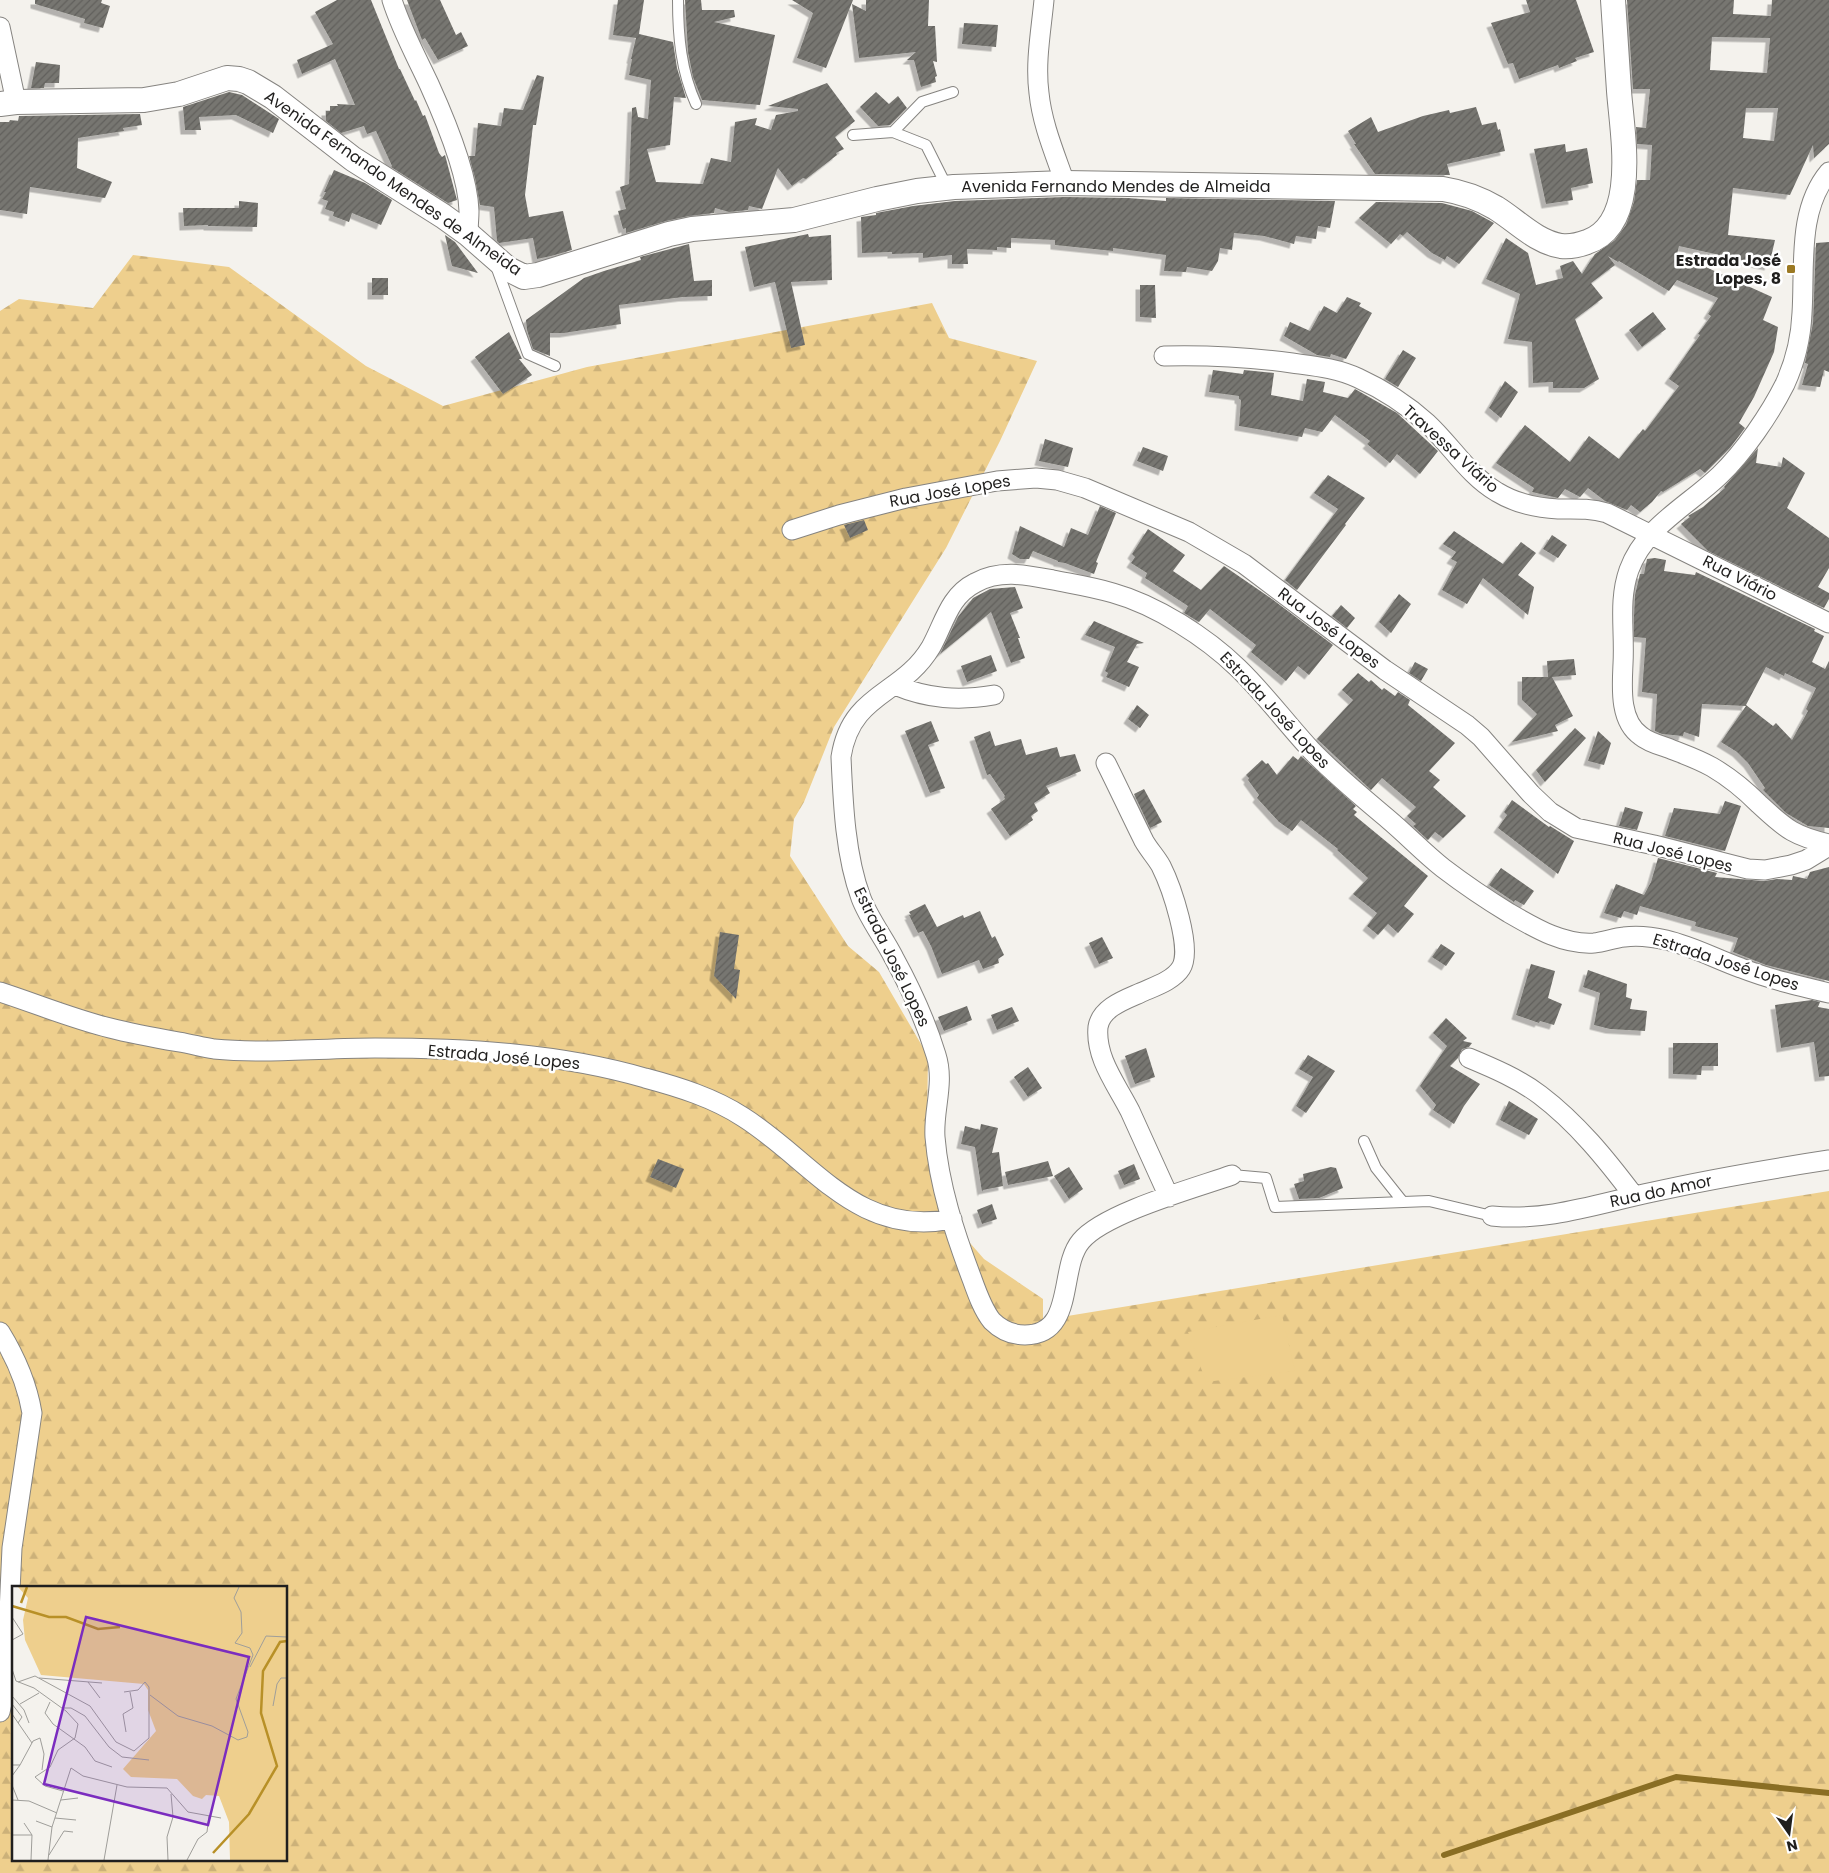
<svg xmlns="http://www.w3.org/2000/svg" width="1829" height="1873" viewBox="0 0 1829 1873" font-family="Poppins,sans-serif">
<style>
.forest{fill:url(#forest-firs);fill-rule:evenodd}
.park{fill:#eecf8d}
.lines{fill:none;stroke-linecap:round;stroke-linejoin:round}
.stream{stroke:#8a6e24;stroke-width:6}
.building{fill:url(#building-hatch);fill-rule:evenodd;filter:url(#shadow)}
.service-casing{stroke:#868480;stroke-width:12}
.minor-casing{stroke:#868480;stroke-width:21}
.tertiary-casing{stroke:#868480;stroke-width:26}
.service{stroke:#fff;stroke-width:10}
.minor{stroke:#fff;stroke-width:19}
.tertiary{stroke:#fff;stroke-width:24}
.poi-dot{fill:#9b7923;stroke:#fff;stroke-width:2}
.labels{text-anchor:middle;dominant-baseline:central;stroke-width:5;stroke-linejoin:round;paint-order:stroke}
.street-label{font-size:16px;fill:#201f1e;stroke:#fff}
.poi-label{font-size:16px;font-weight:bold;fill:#201f1e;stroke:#fff;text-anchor:end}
.inset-river{fill:none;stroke:#b89027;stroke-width:2.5}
.inset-road{fill:none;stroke:#9f9e9a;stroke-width:1}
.view{fill:#7b2cbf;fill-opacity:0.15;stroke:#7b2cbf;stroke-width:2.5}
.inset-edge{fill:none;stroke:#201f1e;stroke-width:2.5}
</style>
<defs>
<pattern id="forest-firs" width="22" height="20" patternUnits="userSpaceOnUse" patternTransform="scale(1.25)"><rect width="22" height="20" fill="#eecf8d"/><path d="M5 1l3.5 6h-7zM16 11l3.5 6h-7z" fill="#ccb179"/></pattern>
<pattern id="building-hatch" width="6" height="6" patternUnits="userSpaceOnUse" patternTransform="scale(1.25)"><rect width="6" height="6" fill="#777671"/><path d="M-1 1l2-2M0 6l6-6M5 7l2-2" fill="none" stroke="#61605c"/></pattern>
<filter id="shadow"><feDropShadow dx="-4.5" dy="4.5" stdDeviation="0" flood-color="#0004"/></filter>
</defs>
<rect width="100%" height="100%" fill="#f4f2ed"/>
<path class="forest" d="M133,255L229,267L366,366L443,406L587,367L932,303L949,338L1037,361L1000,441L946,548L834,727L804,802L794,819L790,856L848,946L879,972L928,1056L927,1120L943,1212L984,1259L1043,1299V1320L1829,1191V1873H0V311L19,299L93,308ZM14,1587H286V1859H14Z"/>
<path class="park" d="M1282,1315L1295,1371L1206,1382L1188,1332Z"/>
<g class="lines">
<path class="stream" d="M1444,1855L1676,1777L1829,1793"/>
</g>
<path class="building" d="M35,0H102L101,3L110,6L103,28L84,23L85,19L35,4Z
M337,0H371L399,69H400L415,101L416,100L423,116L425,115L439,153L442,157L445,155L457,200L448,203L391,167L392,166L376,131L367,134L364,126L341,133L326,121V111H330V106H338L337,104L355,105L335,59L302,74L297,60L333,44L315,12Z
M407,0H440L456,35L461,32L468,46L438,60L425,38L422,40Z
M618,0H644L639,34L673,42L677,68L686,98L674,97L670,145L647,149L656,182L703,184L711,158L731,162L735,122L757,118L755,125L771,130L776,115L798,111V109L768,106L827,83L855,121L835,137L844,149L836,153L837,155L806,179L803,178L792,186L778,168L762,209L749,206L748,210L729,212L715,208L714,213L689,216L666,221L626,233V228L623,229L618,211L626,209L620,187L629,184L632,108L636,107L638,117L648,119L651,80L629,75L632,59H631L636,38L613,35Z
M685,0H701L702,10H734L735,17L714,22L775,35L760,105L702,100L693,77L688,52Z
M792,0H853L826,68L797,58L813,13Z
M866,0H929L928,26H935L937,62L933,61L937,76L935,77L936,82L921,87L914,60H907L916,52L859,58L852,4L866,11Z
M1526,0H1576L1594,52L1575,58L1577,61L1559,68L1558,65L1519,79L1513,63L1508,64L1491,23L1530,12Z
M1627,0H1734L1733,14L1771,16L1772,0H1829V144L1814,158L1813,145L1790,195L1733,188L1728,235L1775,240L1769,266L1679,246L1677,254L1772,297L1763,320L1778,327L1774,352L1754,397L1739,423L1745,428L1730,448L1705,473L1700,469L1663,492L1661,491L1652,502L1640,512L1631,505L1627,510L1605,501L1588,488L1580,497L1565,489L1558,498L1532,492L1534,488L1496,463L1525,425L1570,462L1589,436L1619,459L1643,429L1645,431L1679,386L1669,379L1700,335L1698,334L1711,316L1708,314L1718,298L1677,280L1669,291L1619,261L1618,262L1608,256L1615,265L1591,283L1603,298L1575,319L1599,379L1584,388H1553V382L1533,383L1532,342L1508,339L1520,294L1486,279L1506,238L1528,253L1536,285L1563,278L1560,266L1573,261L1582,274L1595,254L1615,240L1626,225L1634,202L1637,180H1650L1652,145L1637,144L1636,127L1646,128L1650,89H1633ZM1712,37L1770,38L1767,73L1710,70ZM1746,108H1778L1774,141L1743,138Z
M964,23L998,25L996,47L962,44Z
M36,62L60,65L59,83H45L44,88H31Z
M537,75L544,77L536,125H533L525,195L529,217L563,211L572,250L551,256L537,259L533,238L499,243L497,241L494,207L480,205L475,178L469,156H475L478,123L501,126L504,108L523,110Z
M229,92L242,95L279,119L273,133L236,115L199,117L201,130H185L183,107Z
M876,92L889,104L898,96L907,108L890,125L878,126L860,107Z
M1476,107L1482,125L1496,122L1498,130L1500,129L1505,151L1447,164L1450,175L1375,174L1354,144H1356L1348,131L1371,117L1378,132L1423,116L1449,110L1450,113Z
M140,114L142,125L123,128L124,131L78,138L77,168L112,182L105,198L30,187L27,214L0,210V122H9L10,120L18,121L19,116Z
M1565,144L1566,152L1587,148L1593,183L1571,188L1573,200L1546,204L1534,149Z
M334,170L365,183L392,200L381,225L352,213L349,222L333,216L334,212L325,209L328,201L322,199L326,192H324Z
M1065,197L1128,198L1166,201V198L1335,201L1330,228L1318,226L1316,239L1296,236L1294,244L1264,236L1234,233L1232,250L1220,248L1218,261L1212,271L1187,267L1186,272L1164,271L1166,255L1113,248V251L1055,245V240L1011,238V248L997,247V250L967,249L968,264H952V255L923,258V253L892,254V252L862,253L861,217L876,215V213L913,206L955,201Z
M239,201L258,203L257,227L208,226V225L184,226L183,208H239Z
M1376,202L1442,203L1472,211L1494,223L1459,264L1447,256L1445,260L1432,253L1407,232L1403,236L1400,234L1391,244L1359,218Z
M808,234L809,237L831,235L832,280L791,282L805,345L791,348L775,282L754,287L745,247Z
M445,235L455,242L478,273L452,266Z
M1829,242V372L1824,370L1820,387L1802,385L1808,364L1805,363L1813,323L1816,243Z
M689,244L694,281L712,280V296L683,297L619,305L621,324L564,333H550V356L533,349L527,330L526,320L584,278L604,271L641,260L640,257Z
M372,278H388V295H372Z
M1140,285H1155L1156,318L1140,317Z
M1347,297L1361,303L1359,306L1372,313L1346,359L1331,354L1330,357L1317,355L1284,336L1290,322L1310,331L1324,306L1337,313Z
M1653,312L1666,329L1642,347L1629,330Z
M509,332L522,359H519L532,375L503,394L475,357Z
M1403,350L1416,358L1398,387L1385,379Z
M1213,370L1243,374L1244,370L1274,373L1271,395L1303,401L1307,379L1325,382L1323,392L1348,398L1355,389L1397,413L1438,451L1420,474L1397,454L1390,463L1367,444L1370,441L1335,415L1322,432L1305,428L1302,437L1239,426L1241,400L1239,399V396L1209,392Z
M1505,381L1518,392L1501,418L1489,408Z
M1045,439L1073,448L1068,467L1039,461Z
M1143,447L1168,456L1163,471L1137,461Z
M1758,448L1756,463L1781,467L1783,457L1805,473L1787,508L1829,538V568L1818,587L1829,593V599L1824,608L1708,551L1681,524L1690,517L1688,516L1703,507L1725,488L1724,487Z
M1328,475L1365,498L1345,524L1346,525L1297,590L1285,580L1338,509L1314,493Z
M1100,506L1116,513L1096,562L1098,563L1094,574L1065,563L1058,562V561L1033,551L1029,559H1020L1012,554L1020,526L1064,547L1071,528L1088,535Z
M864,520L868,530L850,538L844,525Z
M1148,529L1185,555L1173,571L1201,590L1224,566L1272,599L1333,645L1309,675L1298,666L1286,681L1251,652L1256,645L1210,609L1199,622L1184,613L1188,606L1145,578L1147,573L1131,563L1135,557L1132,554Z
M1454,531L1503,564L1521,542L1536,553L1518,575L1534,587L1528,615L1483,578L1467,604L1442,590L1457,562L1451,559L1456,552L1443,544Z
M1552,535L1567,545L1558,558L1543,549Z
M1655,558L1666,560L1664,571L1695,575L1696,572L1815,629L1814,631L1824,636L1812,662L1825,669L1829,661V828L1808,826L1786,813L1763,790L1765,788L1748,763L1737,752L1721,742L1746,706L1702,704L1699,737L1684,732L1683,736L1662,734L1655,731L1657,694L1642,692L1646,638L1634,637V616L1635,595L1640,574H1644L1647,559ZM1766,667L1784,676L1785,673L1816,688L1806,709L1808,711L1792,740L1776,723L1773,726L1746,705Z
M1015,587L1023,608L1010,613L1020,638H1018L1025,658L1011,663L991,612L940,654L958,617L973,598L990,589Z
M1399,594L1411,604L1391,633L1379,622Z
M1341,605L1355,618L1347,628L1332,616Z
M1094,621L1144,643L1137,644L1127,662L1139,667L1129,687L1106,677L1108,673L1105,671L1115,647L1085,635Z
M991,655L997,671L967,682L961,666Z
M1574,659L1576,675L1552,677L1573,716L1555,725L1558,731L1512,742L1537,714L1522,700V677H1548L1547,661Z
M1415,662L1428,669L1421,681L1409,673Z
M1358,673L1369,682L1371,680L1382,690L1384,688L1395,696L1398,692L1410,700L1408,705L1455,743L1429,771L1440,780L1433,787L1466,816L1443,838L1435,832L1428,840L1413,826L1416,824L1407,816L1416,807L1382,778L1371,790L1317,739L1353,700L1342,690Z
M1137,705L1149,715L1140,728L1128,719Z
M931,721L939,741L928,745L945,788L930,793L905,731Z
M1575,728L1586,738L1545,782L1536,770Z
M990,731L995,746L1021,739L1026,755L1057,747L1060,757L1075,754L1081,771L1046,786L1050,793L1034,803L1038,811L1031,816L1033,820L1010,836L991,809L1005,799L1004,797L1005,796L990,774L987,775L974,737Z
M1598,731L1611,743L1604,765L1588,761Z
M1293,756L1298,760L1301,756L1356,806L1353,809L1357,812L1354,815L1428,876L1404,906L1414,914L1398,933L1388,924L1378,935L1367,926L1377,913L1353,894L1368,878L1337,850L1338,849L1301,820L1292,831L1279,822L1257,798L1259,795L1248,780L1249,778L1246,775L1262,760L1266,764L1268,763L1277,775Z
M1144,789L1162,822L1150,828L1134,794Z
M1512,800L1549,827L1550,826L1574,841L1558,874L1498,828L1507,815L1504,812Z
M1725,801L1741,806L1725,851L1665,836L1674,808L1720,814Z
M1625,807L1643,812L1637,830L1619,826Z
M1658,858L1717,873L1715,877L1764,881L1777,879L1792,880L1793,876L1807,879L1810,872L1829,867V981L1766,965L1733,952L1738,938L1695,926L1696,922L1640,906L1637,915L1624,911L1621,918L1604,913L1616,884L1644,895L1651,882Z
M1501,868L1534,891L1524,905L1515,900L1514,902L1489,885Z
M925,904L937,927L963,915L964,918L980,911L992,938L995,936L1004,955L998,959L999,963L983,969L979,960L942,974L931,946L923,931L918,933L909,915H911L909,912Z
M720,932L739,935L734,969L740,970L736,999L714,976Z
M1102,937L1113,958L1099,964L1089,943Z
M1441,944L1455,953L1446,966L1432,957Z
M1531,964L1555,971L1548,998L1562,1004L1554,1025L1540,1021L1539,1023L1516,1015Z
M1588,970L1627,984L1626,997L1632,999L1630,1009L1647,1011L1645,1031L1610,1029L1594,1025L1600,993L1583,987Z
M1812,1000L1820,1002L1818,1007L1829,1009V1076L1819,1077L1814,1042L1781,1048L1775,1005Z
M967,1006L972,1020L944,1031L938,1017Z
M1012,1007L1019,1021L997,1030L991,1015Z
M1446,1018L1467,1038L1463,1041L1472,1043L1469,1047L1462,1049L1458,1058L1450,1066L1480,1084L1464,1106L1454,1124L1433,1110L1436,1105L1420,1086L1447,1046L1433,1033Z
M1673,1043H1718V1066H1702L1701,1075L1673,1074Z
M1146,1048L1155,1077L1135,1084L1125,1056Z
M1308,1055L1335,1071L1306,1113L1296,1106L1313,1077L1299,1069Z
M1028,1067L1042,1088L1028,1097L1014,1077Z
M1509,1101L1538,1119L1529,1135L1500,1120Z
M981,1124L998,1128L992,1153L999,1152L1003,1186L983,1190L982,1192L975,1147L961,1144L965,1126L980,1130Z
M658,1159L684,1169L676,1188L650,1177Z
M1048,1161L1053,1176L1008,1185L1005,1172Z
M1134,1164L1140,1179L1124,1185L1118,1171Z
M1069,1167L1083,1189L1069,1199L1054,1176Z
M1331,1167L1336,1168L1343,1188L1319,1198L1299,1199L1294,1184L1304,1181L1303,1174Z
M992,1204L997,1219L982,1224L977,1210Z"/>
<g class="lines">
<g class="service-casing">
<path id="service" d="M678,0C678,36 681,71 696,104
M893,132L922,102L953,92
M853,135L893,132L926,145L947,187
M496,266L528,354L555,366
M1364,1141L1376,1168L1403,1202
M1232,1175L1266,1178L1275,1207L1429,1201L1492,1216"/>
</g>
<g class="minor-casing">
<path id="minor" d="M392,0C401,29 416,56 429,84C444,117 468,175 469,211C469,219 468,226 468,234
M1044,0C1041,31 1035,63 1039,93C1042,124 1055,154 1065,183
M0,27L16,102
M1829,172C1797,210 1805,267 1802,313C1801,337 1795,362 1785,384C1770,414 1744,452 1720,475C1688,506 1645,526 1629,570C1618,601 1625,631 1623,664C1622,687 1619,721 1641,736C1648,742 1659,745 1668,748C1683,754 1698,759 1712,767C1729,777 1745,790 1759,804C1770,814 1780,824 1792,831C1804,838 1816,841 1829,844
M1164,356C1207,355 1249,357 1292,363C1314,366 1337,368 1358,378C1382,389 1407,405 1427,423C1451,445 1469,476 1497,492C1515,503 1537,508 1558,509C1575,509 1590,508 1607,513L1829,623
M792,530L839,515L906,498L997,481L1036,478L1057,480L1085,488L1189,532L1244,564L1385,670L1467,725L1481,737L1531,794L1550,812L1576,828L1654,845L1748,869L1765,870L1791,865L1806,860L1829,846
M895,685C928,699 959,701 994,695
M1106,763C1119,789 1131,815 1144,841C1149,850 1156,857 1161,866C1171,886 1193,949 1181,968C1173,981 1153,987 1140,993C1124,1000 1101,1008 1098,1027C1095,1058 1117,1085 1130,1111C1143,1140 1156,1168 1169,1197
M0,992C37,1004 73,1019 110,1028C133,1034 156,1038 179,1042C191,1044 202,1047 214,1049C267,1054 322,1048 375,1048C465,1048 559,1053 645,1078C679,1087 714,1098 743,1117C813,1161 857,1238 952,1219
M1469,1058C1493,1068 1519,1079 1540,1095C1577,1123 1606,1159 1634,1196
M1232,1175C1195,1188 1104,1213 1081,1241C1058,1268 1076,1335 1025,1335C1013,1335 1001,1330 992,1321C983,1310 977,1293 972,1279C955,1234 939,1186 935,1137C933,1110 945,1083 936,1055C926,1022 911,989 894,958C884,938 869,919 861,898C845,855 843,802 841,757C851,692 902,696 931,647C944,624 949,596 975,583C1000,569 1027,575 1053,580C1073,584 1093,587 1113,593C1156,605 1206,637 1238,668C1264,693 1286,723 1311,750C1335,775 1362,797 1388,819C1407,835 1424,853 1443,868C1464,884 1486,899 1509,913C1535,928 1563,945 1594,943C1604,942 1614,938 1624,937C1638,935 1653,937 1666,940C1692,946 1716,959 1741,968C1769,979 1799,986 1829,993
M1492,1216C1547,1222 1600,1203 1653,1192C1711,1179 1770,1169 1829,1160
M0,1332C16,1358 27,1383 32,1413L12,1548L9,1613V1655L6,1685L0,1712"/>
</g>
<g class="tertiary-casing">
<path id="tertiary" d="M0,104L16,102L144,100L179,94L227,78L239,79L248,82L273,97L353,159L443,216L468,234L508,269L524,277L538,275L669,234L692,229L794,220L877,199L917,191L954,187L1065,183L1443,189C1462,192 1479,198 1496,208C1517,221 1536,242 1561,246C1569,247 1579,245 1587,242C1640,224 1622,133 1619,91C1617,60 1615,30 1613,0"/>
</g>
<use href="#service" class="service"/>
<use href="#minor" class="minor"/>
<use href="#tertiary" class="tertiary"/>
</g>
<rect class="poi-dot" x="1786" y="264" width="10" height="10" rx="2.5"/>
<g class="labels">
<g class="street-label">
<text transform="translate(393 183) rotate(35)">Avenida Fernando Mendes de Almeida</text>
<text x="1116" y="186">Avenida Fernando Mendes de Almeida</text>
<text transform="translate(1451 449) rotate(42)">Travessa Viário</text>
<text transform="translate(950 491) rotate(-10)">Rua José Lopes</text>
<text transform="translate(1740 578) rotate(27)">Rua Viário</text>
<text transform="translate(1329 628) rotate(37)">Rua José Lopes</text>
<text transform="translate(1275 710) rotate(47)">Estrada José Lopes</text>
<text transform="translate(1673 852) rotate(14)">Rua José Lopes</text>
<text transform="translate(892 957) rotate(64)">Estrada José Lopes</text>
<text transform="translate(1726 962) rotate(18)">Estrada José Lopes</text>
<text transform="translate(504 1057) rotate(5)">Estrada José Lopes</text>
<text transform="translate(1661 1191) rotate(-12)">Rua do Amor</text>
</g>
<g class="poi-label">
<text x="1781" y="260">Estrada José<tspan x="1781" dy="18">Lopes, 8</tspan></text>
</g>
</g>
<g transform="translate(12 1586)">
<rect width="275" height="275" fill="#f4f2ed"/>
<path d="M6,1H275V274H218L217,236L207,210L194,209L190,213L181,210L165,193L119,191L111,183L144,145L136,124V104L132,98L29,89L13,54L11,34L16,12Z" fill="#eecf8d"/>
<path class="inset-river" d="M9,17L15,1M0,20L37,31H54L86,43L108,41M201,267L237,228L265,180L249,127L251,85L268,56L275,55"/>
<path class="inset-road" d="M0,31L11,48L0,54M238,81L254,50L275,51M0,83L4,95L22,102L54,125L66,138L63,152L46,164L38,181L23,191L33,200L51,205M27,92L90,97M6,96L23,90L78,120L104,156L122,165L137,152V101L133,96L126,104L112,106M76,96L88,112M138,109L166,130L200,140L226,154L235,151L236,146L224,113L241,69L238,62L223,57L230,47L229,26L222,12L227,1M0,110L12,124L17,137M38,116L33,127L41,138L73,161L83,175L100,181M0,118L10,131L6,137M8,118L27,107M261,120L265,98L269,92H275M52,122H59L73,130L97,161L110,171L137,174M0,128L20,157M114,146L111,128L121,122L118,106M0,179H8L0,190M8,179L21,155L28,152L32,168L30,184M0,199L6,214M0,214L17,215L45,227M49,214L66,212M43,232L64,234M24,235L40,241M12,237L20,249L19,274M0,249H20M37,269L52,245L61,246M36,274L40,241L59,182L71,190L115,201L155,202L176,226L209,232M92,274L105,199M156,274L155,251L161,231L159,208M175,274L186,253L195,246L197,229"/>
<path class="view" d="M74,31L237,71L196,239L32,198Z"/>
<rect width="275" height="275" class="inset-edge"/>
</g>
<g transform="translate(1789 1833) rotate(166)" stroke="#ffffff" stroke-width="4" paint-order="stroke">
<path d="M0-4L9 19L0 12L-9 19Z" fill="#201f1e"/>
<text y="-8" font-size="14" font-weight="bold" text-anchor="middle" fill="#201f1e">N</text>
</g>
</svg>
